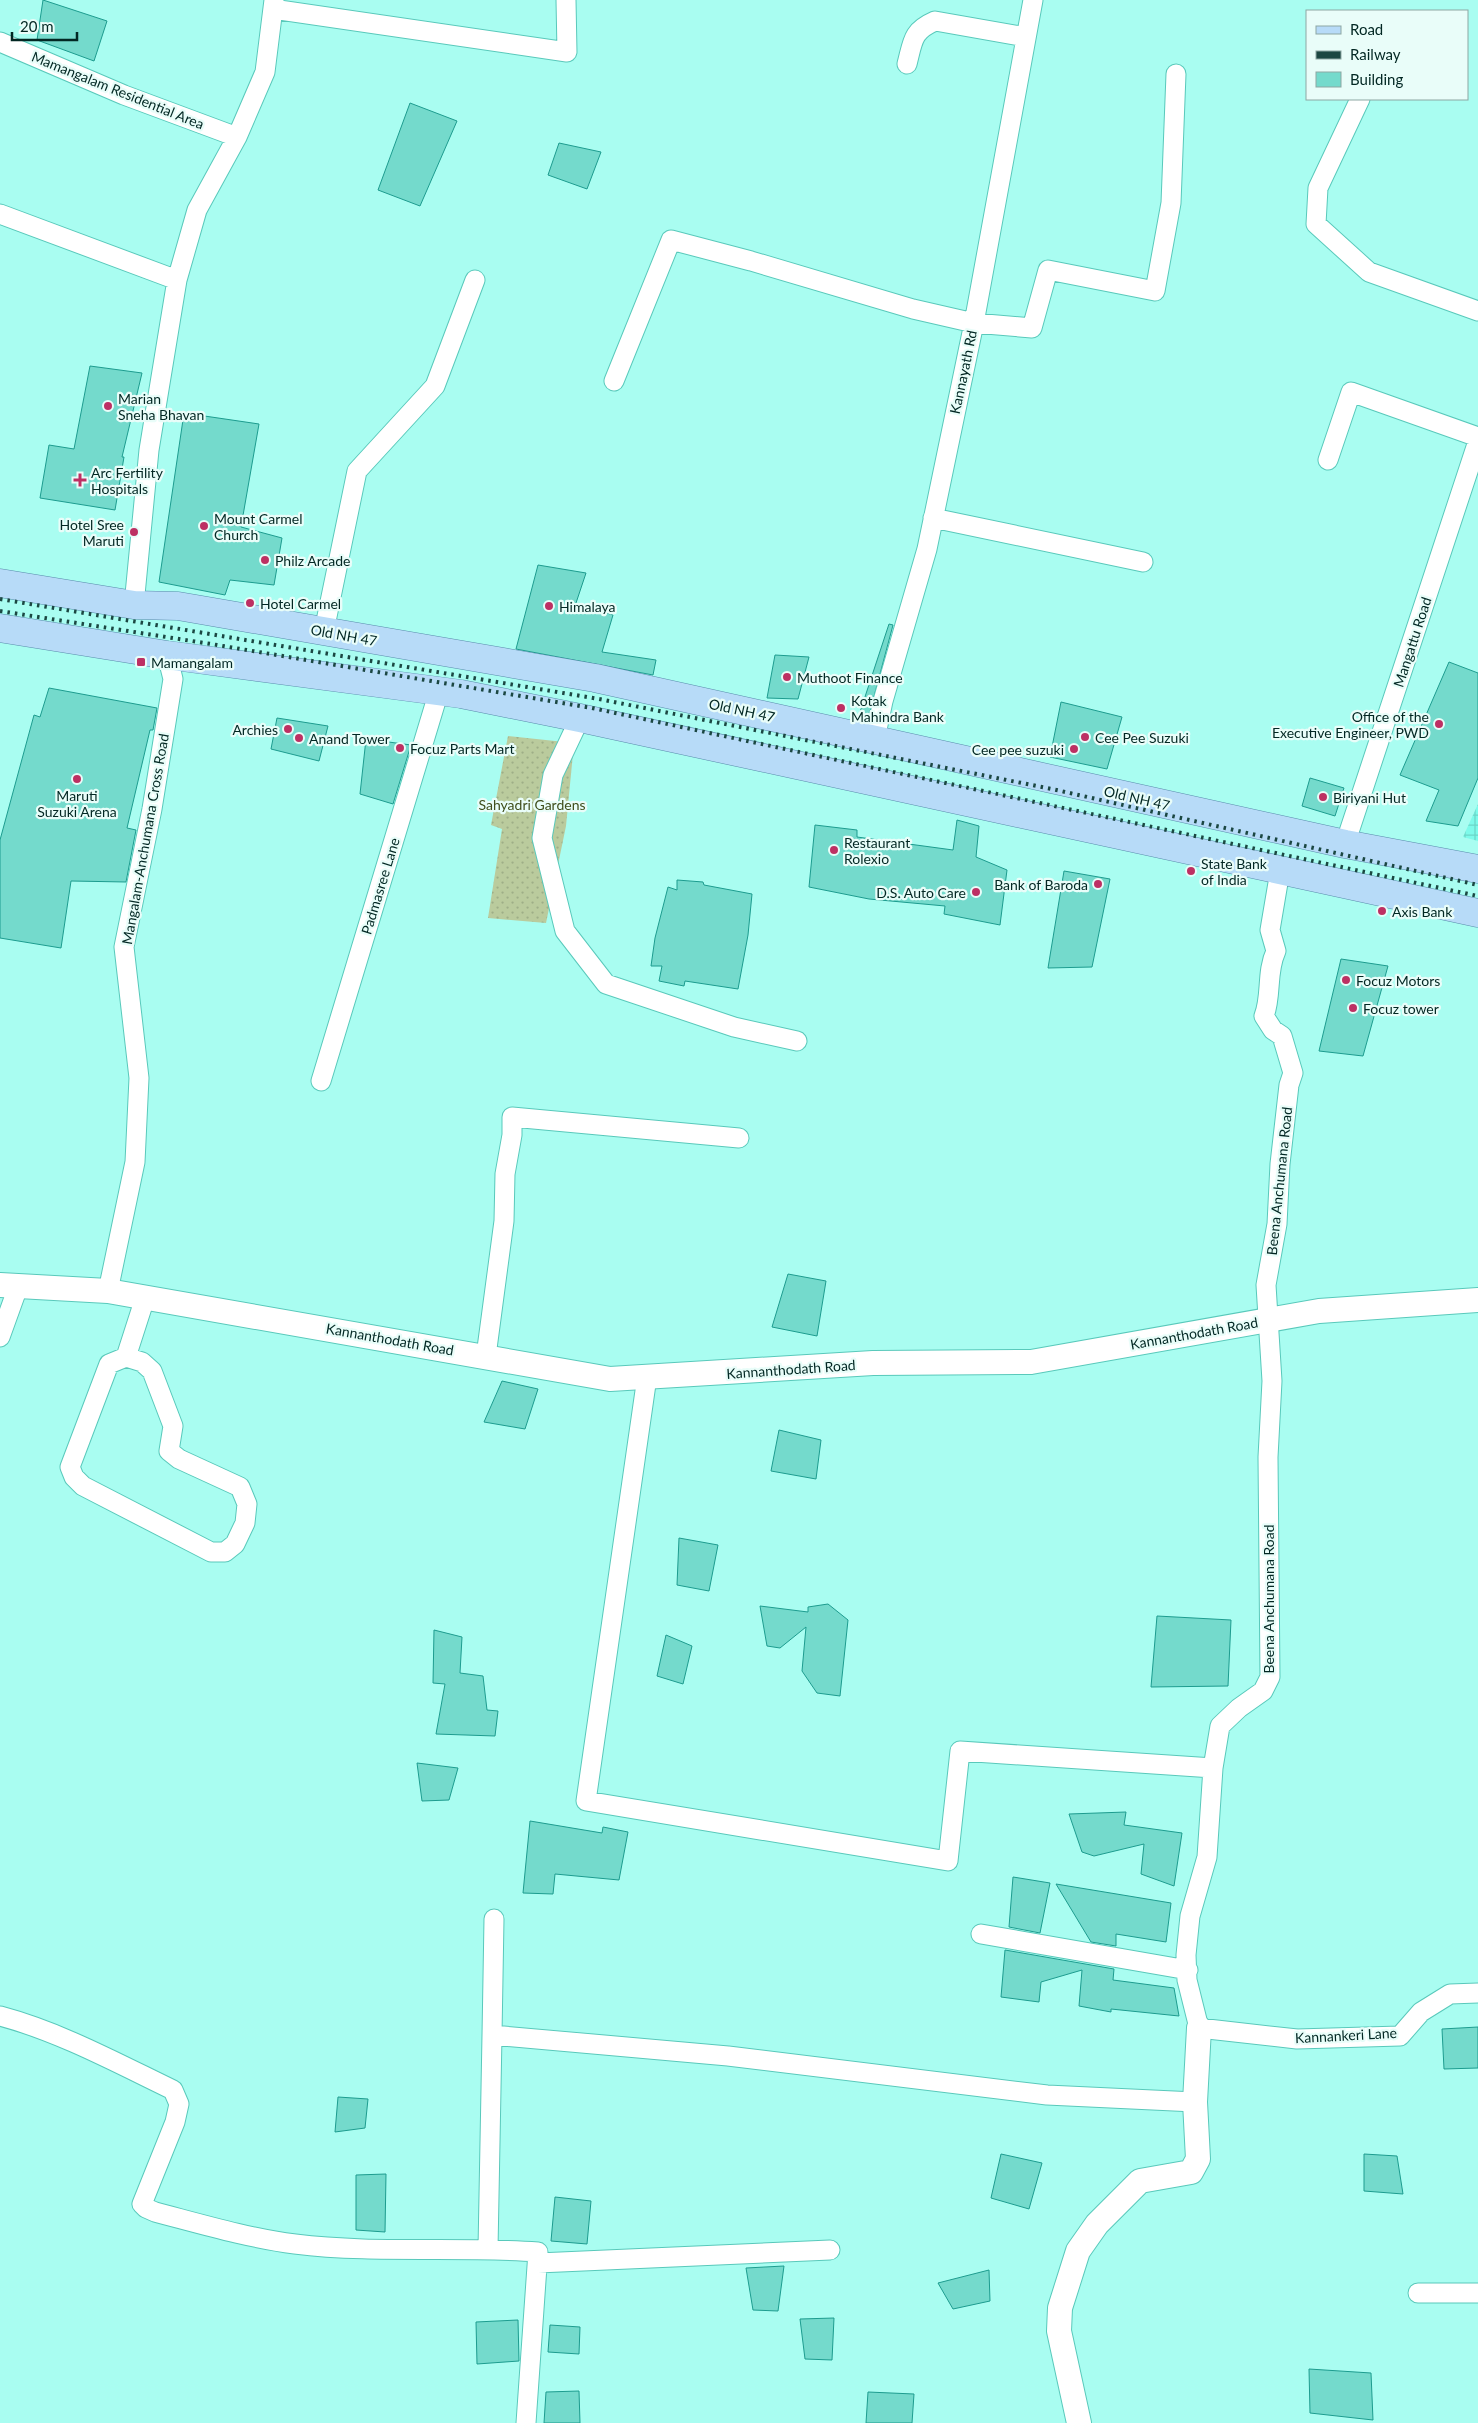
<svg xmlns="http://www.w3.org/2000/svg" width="1478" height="2423" viewBox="0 0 1478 2423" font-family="Lato,sans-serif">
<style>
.industrial{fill:url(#industrial-grid)}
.garden{fill:url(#garden-dots)}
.building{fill:#74dacc;stroke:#1d9c8f}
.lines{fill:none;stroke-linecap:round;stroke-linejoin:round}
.minor-casing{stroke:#59c9bb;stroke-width:21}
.tertiary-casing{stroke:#59c9bb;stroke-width:26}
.primary-casing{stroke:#588cab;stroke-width:29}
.minor{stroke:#fff;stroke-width:19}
.tertiary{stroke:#fff;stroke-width:24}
.primary{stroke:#b7dbf8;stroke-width:28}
.rail{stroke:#1b4742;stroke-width:4;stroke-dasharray:2.5 5;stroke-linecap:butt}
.poi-dot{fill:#bd3063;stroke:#e9fdf9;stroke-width:2}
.labels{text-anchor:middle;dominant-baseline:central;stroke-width:4.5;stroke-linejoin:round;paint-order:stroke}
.street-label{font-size:14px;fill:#022723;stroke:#e9fdf9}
.poi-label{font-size:14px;fill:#022723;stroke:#e9fdf9;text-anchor:start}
.park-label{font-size:14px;fill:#3f4e1b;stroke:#e9fdf9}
</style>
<defs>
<pattern id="industrial-grid" width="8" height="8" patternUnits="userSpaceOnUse" patternTransform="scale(1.25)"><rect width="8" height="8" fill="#7efaea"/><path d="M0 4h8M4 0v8" fill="none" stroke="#6bd6c8"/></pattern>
<pattern id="garden-dots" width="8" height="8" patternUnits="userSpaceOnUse" patternTransform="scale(1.25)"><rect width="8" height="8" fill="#bacb9d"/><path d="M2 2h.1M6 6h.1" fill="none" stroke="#9eae87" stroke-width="1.8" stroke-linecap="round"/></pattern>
</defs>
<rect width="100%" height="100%" fill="#a9fdf1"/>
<path class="industrial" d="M1478,804V841L1463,837Z"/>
<path class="garden" d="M508,736L574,743L566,826L546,923L488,918L502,829L491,825Z"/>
<path class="building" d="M43,0L107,21L94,61L37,40Z
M410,103L457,121L420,206L378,190Z
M559,143L601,152L587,189L548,175Z
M90,366L142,373L122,457H124L115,510L40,498L49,445L74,449Z
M184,413L259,424L241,527L282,538L274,585L230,580L225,595L159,582Z
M538,565L586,573L576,603L613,615L602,652L656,660L653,675L516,649Z
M889,624L893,625L868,719L858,718Z
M775,655L809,657L798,699L767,698Z
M1449,662L1478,673V778L1458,826L1426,821L1439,790L1400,775Z
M49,688L157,708L153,730H150L127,828L136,830L126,882L71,881L61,948L0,938V840L34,715L40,717Z
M1061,702L1122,717L1107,769L1050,757Z
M277,718L328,726L319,761L271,749Z
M366,739L411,745L393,804L360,794Z
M1310,778L1344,788L1335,816L1302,806Z
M957,820L979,826L976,857L1007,870L1000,925L944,914L945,906L869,899L809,887L815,825L857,830V837L953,850Z
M1064,871L1110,879L1092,967L1048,968Z
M677,880L703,882L704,885L752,894L748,935L738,989L685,981L684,986L659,981L662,966H651L655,938L668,887L677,890Z
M1341,959L1388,966L1363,1056L1319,1051Z
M788,1274L826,1281L817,1336L772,1327Z
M502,1381L538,1389L525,1429L484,1422Z
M779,1430L821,1440L816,1479L771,1471Z
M679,1538L718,1545L709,1591L677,1585Z
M828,1604L848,1620L840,1696L817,1693L802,1671L806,1627L780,1648L767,1646L760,1606L808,1612V1607Z
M1157,1616L1231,1620L1228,1686L1151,1687Z
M434,1630L462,1637L460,1673L483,1676L487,1710L498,1711L495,1736L436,1734L445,1684L433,1683Z
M666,1635L692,1646L683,1684L657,1676Z
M417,1763L458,1768L449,1800L422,1801Z
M1126,1812L1124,1825L1182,1833L1174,1886L1141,1874L1144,1844L1094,1856L1082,1852L1069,1814Z
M530,1821L602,1833L603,1827L628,1832L619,1880L555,1874L553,1894L523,1893Z
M1013,1877L1050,1883L1040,1933L1009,1927Z
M1056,1884L1171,1903L1166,1942L1116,1934V1946L1091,1942Z
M1005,1950L1114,1969L1113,1980L1174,1988L1179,2016L1111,2009V2012L1079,2006L1082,1970L1041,1982L1039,2002L1001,1997Z
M1478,2027V2068L1444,2069L1442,2029Z
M338,2097L368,2099L365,2128L335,2132Z
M1001,2154L1042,2163L1029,2209L991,2198Z
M1364,2154L1397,2156L1403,2194L1364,2191Z
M386,2174L385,2232L356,2230V2175Z
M555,2197L591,2201L587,2244L551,2241Z
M784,2266L778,2311L753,2310L746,2268Z
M989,2270L990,2301L953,2309L938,2283Z
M834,2318L832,2360L805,2359L800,2319Z
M518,2320L519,2361L477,2364L476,2322Z
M550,2325L580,2327L579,2354L548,2352Z
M1309,2369L1371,2373L1373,2420L1310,2413Z
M579,2391L580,2423H544L546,2392Z
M868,2392L914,2394L912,2423H866Z"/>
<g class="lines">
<g class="minor-casing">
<path id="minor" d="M273,9L567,52L566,0
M0,42L124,95L237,137
M907,64C913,41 912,31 935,21L1026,37
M1360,99L1318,188L1316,224L1369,272L1478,311
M0,214L177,280
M614,381L671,240L751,261L913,309L974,323L1032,328L1048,270L1155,291L1171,203L1176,74
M1328,460L1351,392L1478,437
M933,518L1143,562
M134,605L149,450L177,280L197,210L237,137L265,72L274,0
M324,631L357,471L435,386L475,280
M580,718L553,775L542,838L565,931L606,984L734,1027L797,1041
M875,739L883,701L927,549L974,323L1033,0
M1345,844L1478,441
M1280,871L1270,930L1276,951C1266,972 1272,996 1264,1016L1273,1030L1282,1036L1293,1073L1289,1085L1280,1164L1277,1224L1266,1285L1272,1381L1268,1457L1270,1677L1263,1691L1239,1708L1220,1726L1213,1768L1207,1857L1190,1916L1186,1955L1187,1980L1199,2028L1297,2039L1400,2036L1421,2012L1450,1994L1478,1993
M321,1081L439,691
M108,1291L135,1162L139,1078L124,947L152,809L173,679L167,655
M0,1337L18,1287
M486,1356L504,1221L505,1174L512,1135V1117L739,1138
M126,1357L142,1362L152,1371L173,1426L169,1451L179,1459L240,1487L247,1504L245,1523L235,1544L225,1552H211L83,1486L74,1477L70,1467L109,1364L126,1357L145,1298
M647,1377L586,1801L948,1861L960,1751L1213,1768
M981,1934L1188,1970
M0,2016C60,2032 117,2063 173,2090L179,2104L175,2122L142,2204L146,2208L155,2212C201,2224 248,2238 295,2244C375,2254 457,2246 538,2252L526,2423
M492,2035L494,1919
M488,2249L492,2035L728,2056L1047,2095L1195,2102
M538,2263L830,2250
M1418,2293H1478"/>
</g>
<g class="tertiary-casing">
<path id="tertiary" d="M0,1285L108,1291L610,1379L873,1363L1031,1362L1319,1311L1478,1300
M1079,2423L1059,2331L1060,2308L1078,2251L1097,2224L1140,2181L1191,2172L1198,2159L1195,2102L1199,2028"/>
</g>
<g class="primary-casing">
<path id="primary" d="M0,583L134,605L178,606L595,678L1345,844L1478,869
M0,628L167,655L461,694L580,718L1478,913"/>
</g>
<use href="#minor" class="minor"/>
<use href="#tertiary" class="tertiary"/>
<use href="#primary" class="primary"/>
<path class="rail" d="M0,599L599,699L1052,789L1478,885
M0,611L211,644L592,708L1478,896"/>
</g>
<g class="poi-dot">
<circle cx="108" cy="406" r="5"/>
<path d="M77.5 472.5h5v5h5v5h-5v5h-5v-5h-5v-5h5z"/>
<circle cx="204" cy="526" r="5"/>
<circle cx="134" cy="532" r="5"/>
<circle cx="265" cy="560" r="5"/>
<circle cx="250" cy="603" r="5"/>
<circle cx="549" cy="606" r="5"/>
<rect x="136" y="657" width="10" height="10" rx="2.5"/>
<circle cx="787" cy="677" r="5"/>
<circle cx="841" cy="708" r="5"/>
<circle cx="1439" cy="724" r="5"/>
<circle cx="288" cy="729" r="5"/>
<circle cx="1085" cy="737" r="5"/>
<circle cx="299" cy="738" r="5"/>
<circle cx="400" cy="748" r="5"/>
<circle cx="1074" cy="749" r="5"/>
<circle cx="77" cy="779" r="5"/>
<circle cx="1323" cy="797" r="5"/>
<circle cx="834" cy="850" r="5"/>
<circle cx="1191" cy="871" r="5"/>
<circle cx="1098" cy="884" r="5"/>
<circle cx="976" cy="892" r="5"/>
<circle cx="1382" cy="911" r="5"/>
<circle cx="1346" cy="980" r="5"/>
<circle cx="1353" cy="1008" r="5"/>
</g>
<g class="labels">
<g class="street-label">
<text transform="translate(118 90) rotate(22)">Mamangalam Residential Area</text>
<text transform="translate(963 372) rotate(-78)">Kannayath Rd</text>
<text transform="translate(344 635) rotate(10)">Old NH 47</text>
<text transform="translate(1412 642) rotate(-72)">Mangattu Road</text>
<text transform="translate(742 710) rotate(12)">Old NH 47</text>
<text transform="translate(1137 798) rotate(13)">Old NH 47</text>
<text transform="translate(145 839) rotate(-80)">Mangalam-Anchumana Cross Road</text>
<text transform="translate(380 886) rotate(-73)">Padmasree Lane</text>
<text transform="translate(1279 1181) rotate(-84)">Beena Anchumana Road</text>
<text transform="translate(1194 1333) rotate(-10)">Kannanthodath Road</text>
<text transform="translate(390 1339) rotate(10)">Kannanthodath Road</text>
<text transform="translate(791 1369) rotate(-4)">Kannanthodath Road</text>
<text transform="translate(1268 1599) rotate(-90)">Beena Anchumana Road</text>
<text transform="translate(1346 2035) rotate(-3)">Kannankeri Lane</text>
</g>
<g class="poi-label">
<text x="118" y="398">Marian<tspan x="118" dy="16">Sneha Bhavan</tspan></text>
<text x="91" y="472">Arc Fertility<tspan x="91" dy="16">Hospitals</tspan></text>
<text x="214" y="518">Mount Carmel<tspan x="214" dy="16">Church</tspan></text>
<text x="124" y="524" text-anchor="end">Hotel Sree<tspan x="124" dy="16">Maruti</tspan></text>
<text x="275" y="560">Philz Arcade</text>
<text x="260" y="603">Hotel Carmel</text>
<text x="559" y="606">Himalaya</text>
<text x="151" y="662">Mamangalam</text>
<text x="797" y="677">Muthoot Finance</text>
<text x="851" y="700">Kotak<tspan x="851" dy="16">Mahindra Bank</tspan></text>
<text x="1429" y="716" text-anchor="end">Office of the<tspan x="1429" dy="16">Executive Engineer, PWD</tspan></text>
<text x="278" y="729" text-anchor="end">Archies</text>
<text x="1095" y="737">Cee Pee Suzuki</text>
<text x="309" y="738">Anand Tower</text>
<text x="410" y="748">Focuz Parts Mart</text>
<text x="1064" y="749" text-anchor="end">Cee pee suzuki</text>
<text x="77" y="795" text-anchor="middle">Maruti<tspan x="77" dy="16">Suzuki Arena</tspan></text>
<text x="1333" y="797">Biriyani Hut</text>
<text x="844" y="842">Restaurant<tspan x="844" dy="16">Rolexio</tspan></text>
<text x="1201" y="863">State Bank<tspan x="1201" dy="16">of India</tspan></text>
<text x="1088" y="884" text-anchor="end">Bank of Baroda</text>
<text x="966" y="892" text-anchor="end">D.S. Auto Care</text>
<text x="1392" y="911">Axis Bank</text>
<text x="1356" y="980">Focuz Motors</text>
<text x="1363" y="1008">Focuz tower</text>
</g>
<g class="park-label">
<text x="532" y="804">Sahyadri Gardens</text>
</g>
</g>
<rect x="1306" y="10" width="162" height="90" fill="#e9fdf9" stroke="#8da7a3"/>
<rect x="1316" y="26" width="25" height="8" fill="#b7dbf8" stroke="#8da7a3"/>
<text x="1350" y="35" font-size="15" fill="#022723">Road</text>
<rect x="1316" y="51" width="25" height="8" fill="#1b4742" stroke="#8da7a3"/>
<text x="1350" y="60" font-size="15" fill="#022723">Railway</text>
<rect x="1316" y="72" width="25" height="15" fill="#74dacc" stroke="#8da7a3"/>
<text x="1350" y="85" font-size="15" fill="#022723">Building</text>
<path d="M12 32v8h65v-8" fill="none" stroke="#022723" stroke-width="2.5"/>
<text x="20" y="32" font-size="15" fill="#022723" stroke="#e9fdf9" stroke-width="4" paint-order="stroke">20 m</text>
</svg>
